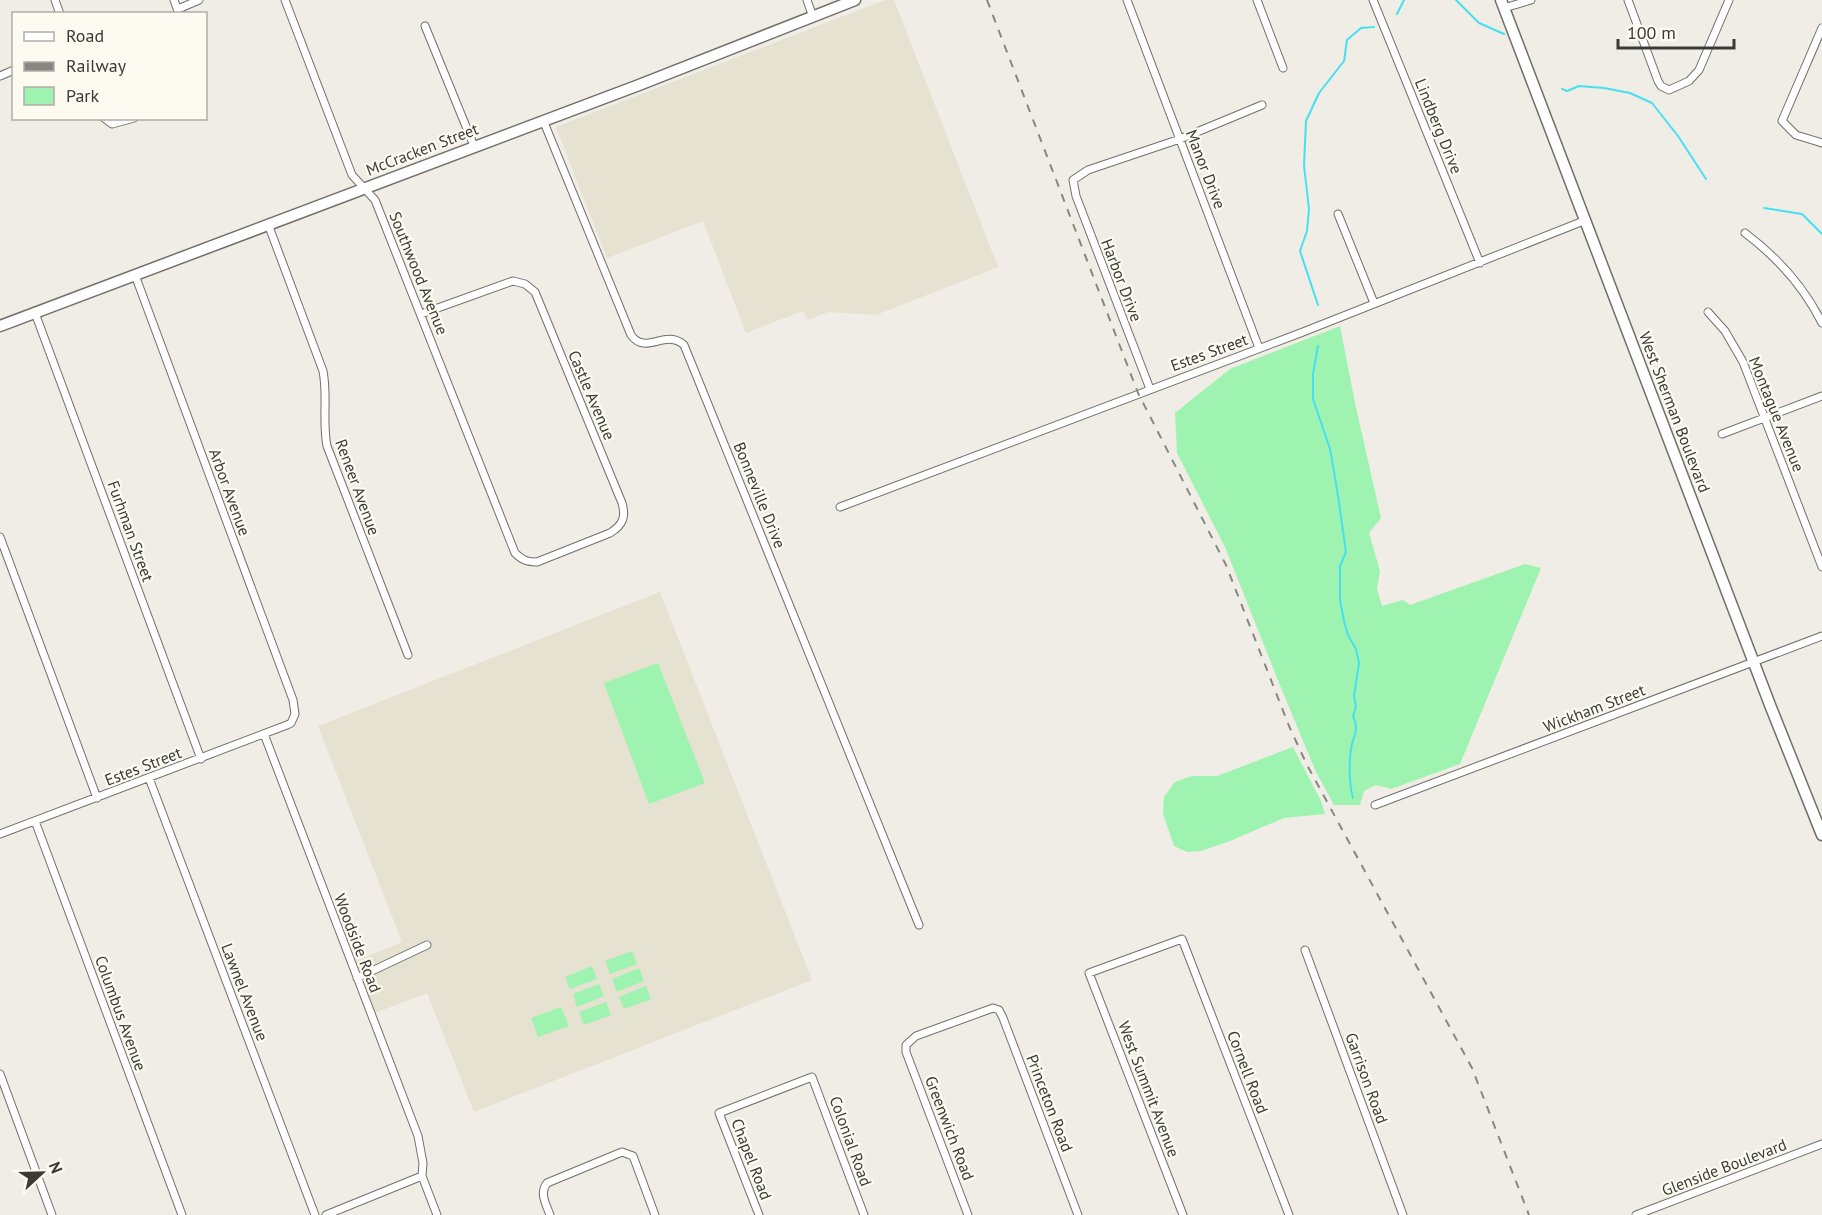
<svg xmlns="http://www.w3.org/2000/svg" width="1822" height="1215" viewBox="0 0 1822 1215" font-family="'PT Sans',sans-serif">
<style>
.built{fill:#e6e2d2}
.green{fill:#9ff3b0}
.lines{fill:none;stroke-linecap:round;stroke-linejoin:round}
.stream{stroke:#46e0f1;stroke-width:2}
.street-casing{stroke:#716f68;stroke-width:9}
.secondary-casing{stroke:#716f68;stroke-width:13}
.street{stroke:#fff;stroke-width:7}
.secondary{stroke:#fff;stroke-width:10}
.rail{stroke:#888781;stroke-width:2;stroke-dasharray:8 8;stroke-linecap:butt}
.labels{text-anchor:middle;dominant-baseline:central;stroke-width:4.5;stroke-linejoin:round;paint-order:stroke}
.street-label{font-size:16px;fill:#3a3a36;stroke:#fdfaf2}
</style>
<rect width="100%" height="100%" fill="#efede5"/>
<path class="built" d="M885,0H894L998,267L876,315L828,312L808,320L803,311L746,333L703,221L607,258L556,127Z
M660,592L812,980L474,1112L427,993L375,1013L355,961L402,942L318,726Z"/>
<path class="green" d="M1340,326L1355,403L1381,518L1369,533L1380,571L1377,589L1382,606L1403,600L1410,605L1525,564L1541,568L1460,764L1391,789L1376,785L1364,791L1360,805H1334L1316,772L1279,683L1225,547L1177,453L1175,413L1230,369Z
M658,663L705,783L649,804L604,683Z
M1293,747L1321,801L1325,814L1284,818L1230,841L1201,851L1187,852L1174,846L1163,814L1164,797L1175,782L1192,776H1217Z
M632,951L637,964L610,974L605,961Z
M592,966L597,979L570,989L565,977Z
M639,968L644,981L617,992L612,979Z
M599,984L604,996L577,1007L573,994Z
M646,986L651,999L624,1009L619,997Z
M606,1002L611,1015L584,1025L579,1012Z
M561,1007L569,1026L538,1037L531,1018Z"/>
<g class="lines">
<path class="stream" d="M1456,0L1479,23L1504,34
M1397,14L1404,0
M1562,89L1567,91L1579,86L1604,88L1630,93L1652,103L1678,136L1706,179
M1764,208L1802,214L1822,234
M1318,305L1300,251L1307,231L1309,209L1304,166L1306,121L1319,93L1344,61L1347,40L1361,28L1374,27
M1318,346L1313,374V399L1330,449L1337,489L1346,552L1340,566V600L1344,621L1348,635L1356,649L1359,663L1354,696L1356,706L1353,716C1360,730 1353,735 1351,749C1349,762 1349,785 1353,798"/>
<g class="street-casing">
<path id="street" d="M55,0L60,14
M174,0L179,14
M285,0L352,175L375,200L515,553C522,560 527,562 537,562L610,533C623,525 626,517 622,503L535,292L525,284L513,281L421,314
M807,0L813,17
M1127,0L1259,348
M1257,0L1283,68
M1373,0L1480,263
M1628,0L1658,81L1661,86L1669,90L1689,81L1699,70L1729,0
M1504,8L1531,0
M178,9L199,0
M425,26L474,146
M1822,28L1782,121L1796,135L1822,143
M0,76L14,70
M104,118L112,124L134,118
M543,120L631,335C646,356 665,328 684,345L919,925
M1338,214L1374,303
M268,224L323,371C328,397 322,420 327,446L408,655
M1745,233C1777,257 1804,287 1822,323
M1708,312L1725,331L1743,362L1822,567
M35,313L201,759
M1150,389L1076,196L1073,180L1088,170L1180,139L1262,105
M1722,434L1822,396
M840,507L1303,332L1586,220
M0,537L97,798
M264,734L418,1136L423,1163L422,1176L437,1215
M149,778L315,1215
M1375,805L1822,636
M35,821L182,1215
M0,834L287,725L291,723L295,714L293,700L135,275
M1305,950L1403,1215
M357,978L427,945
M0,1074L52,1215
M326,1215L422,1176
M550,1215C546,1204 539,1193 547,1183L622,1152L633,1156L655,1215
M759,1215L719,1113L812,1077L864,1215
M968,1215L906,1052V1045L916,1036L993,1008L999,1010L1003,1018L1078,1215
M1183,1215L1089,973L1182,939L1289,1215
M1636,1215L1822,1144"/>
</g>
<g class="secondary-casing">
<path id="secondary" d="M1501,0L1770,705L1822,835
M0,326L639,85L855,0"/>
</g>
<use href="#street" class="street"/>
<use href="#secondary" class="secondary"/>
<path class="rail" d="M987,0L1138,393L1226,565L1289,726L1307,765L1472,1068L1529,1215"/>
</g>
<g class="labels">
<g class="street-label">
<text transform="translate(1439 126) rotate(68)">Lindberg Drive</text>
<text transform="translate(422 149) rotate(-21)">McCracken Street</text>
<text transform="translate(1206 169) rotate(69)">Manor Drive</text>
<text transform="translate(419 273) rotate(68)">Southwood Avenue</text>
<text transform="translate(1122 280) rotate(69)">Harbor Drive</text>
<text transform="translate(1209 352) rotate(-20)">Estes Street</text>
<text transform="translate(592 395) rotate(67)">Castle Avenue</text>
<text transform="translate(1675 412) rotate(69)">West Sherman Boulevard</text>
<text transform="translate(1777 414) rotate(68)">Montague Avenue</text>
<text transform="translate(358 487) rotate(70)">Reneer Avenue</text>
<text transform="translate(230 492) rotate(70)">Arbor Avenue</text>
<text transform="translate(760 495) rotate(68)">Bonneville Drive</text>
<text transform="translate(131 531) rotate(70)">Furhman Street</text>
<text transform="translate(1594 708) rotate(-21)">Wickham Street</text>
<text transform="translate(143 766) rotate(-21)">Estes Street</text>
<text transform="translate(358 943) rotate(69)">Woodside Road</text>
<text transform="translate(245 992) rotate(69)">Lawnel Avenue</text>
<text transform="translate(121 1013) rotate(70)">Columbus Avenue</text>
<text transform="translate(1248 1072) rotate(69)">Cornell Road</text>
<text transform="translate(1367 1078) rotate(70)">Garrison Road</text>
<text transform="translate(1149 1089) rotate(69)">West Summit Avenue</text>
<text transform="translate(1050 1103) rotate(69)">Princeton Road</text>
<text transform="translate(950 1128) rotate(69)">Greenwich Road</text>
<text transform="translate(851 1141) rotate(70)">Colonial Road</text>
<text transform="translate(752 1159) rotate(69)">Chapel Road</text>
<text transform="translate(1724 1167) rotate(-21)">Glenside Boulevard</text>
</g>
</g>
<rect x="12" y="12" width="195" height="108" fill="#fdfaf2" stroke="#afada7" stroke-width="1.5"/>
<rect x="24" y="32" width="30" height="9" fill="#ffffff" stroke="#afada7" stroke-width="1.5"/>
<text x="66" y="42" font-size="18" fill="#3a3a36">Road</text>
<rect x="24" y="62" width="30" height="9" fill="#888781" stroke="#afada7" stroke-width="1.5"/>
<text x="66" y="72" font-size="18" fill="#3a3a36">Railway</text>
<rect x="24" y="87" width="30" height="18" fill="#9ff3b0" stroke="#afada7" stroke-width="1.5"/>
<text x="66" y="102" font-size="18" fill="#3a3a36">Park</text>
<g transform="translate(42 1173) rotate(68)" stroke="#fdfaf2" stroke-width="4.5" paint-order="stroke">
<path d="M0-4.5L10 22L0 15L-10 22Z" fill="#3a3a36"/>
<text y="-9" font-size="16" font-weight="bold" text-anchor="middle" fill="#3a3a36">N</text>
</g>
<path d="M1618 39v9h116v-9" fill="none" stroke="#3a3a36" stroke-width="3"/>
<text x="1627" y="39" font-size="18" fill="#3a3a36" stroke="#fdfaf2" stroke-width="4.5" paint-order="stroke">100 m</text>
</svg>
